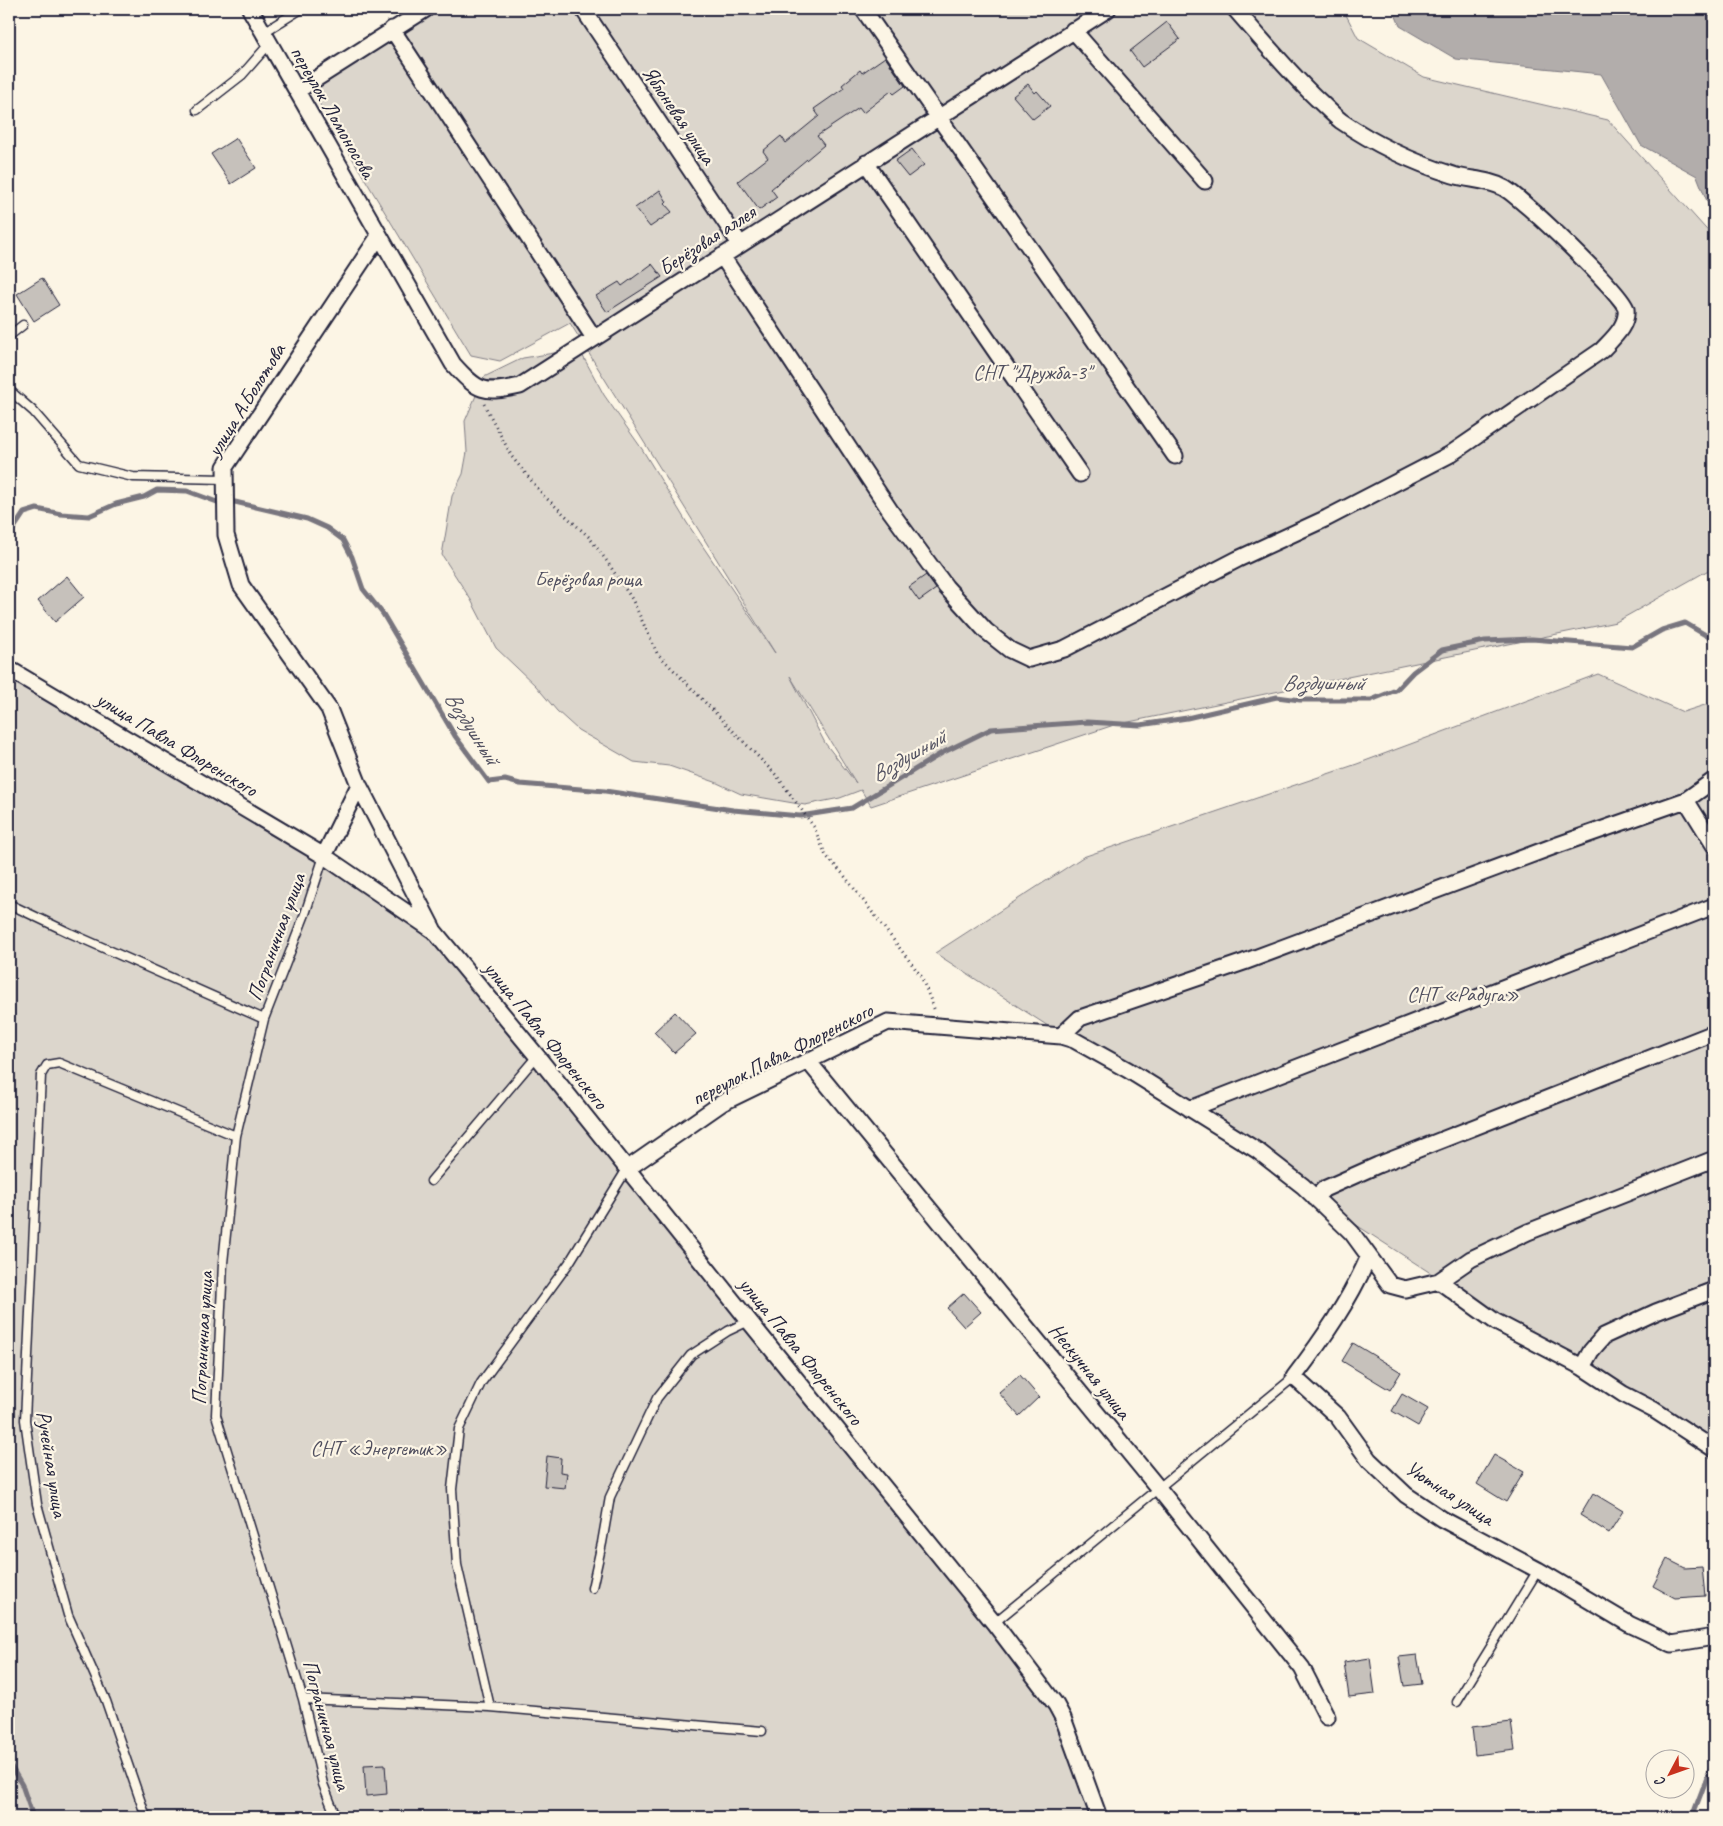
<svg xmlns="http://www.w3.org/2000/svg" width="1723" height="1826" viewBox="0 0 1723 1826" font-family="Caveat,sans-serif">
<style>
.green{fill:#dcd6cc;stroke:#7f7c84;fill-rule:evenodd}
.water{fill:#b2adab;stroke:#78757e}
.lines{fill:none;stroke-linecap:round;stroke-linejoin:round}
.stream{stroke:#78757e;stroke-width:5}
.building{fill:#c6c1bb;stroke:#22223b}
.lane-casing{stroke:#22223b;stroke-width:11}
.street-casing{stroke:#22223b;stroke-width:19}
.path{stroke:#22223b;stroke-width:3;stroke-dasharray:1 4;stroke-linecap:butt}
.lane{stroke:#fcf5e5;stroke-width:8}
.street{stroke:#fcf5e5;stroke-width:15}
.labels{text-anchor:middle;dominant-baseline:central;stroke-width:4.5;stroke-linejoin:round;paint-order:stroke}
.street-label{font-size:21px;fill:#22223b;stroke:#fcf5e5}
.park-label{font-size:21px;fill:#504f5f;stroke:#fcf5e5}
.water-label{font-size:22px;font-style:italic;fill:#545362;stroke:#fcf5e5}
</style>
<rect width="100%" height="100%" fill="#fcf5e5"/>
<filter id="ink" filterUnits="userSpaceOnUse"><feTurbulence type="fractalNoise" baseFrequency=".02" numOctaves="2"/><feDisplacementMap in="SourceGraphic" scale="10" xChannelSelector="R" yChannelSelector="G"/><feConvolveMatrix kernelMatrix="1 2 1 2 8 2 1 2 1" color-interpolation-filters="sRGB"/></filter>
<g filter="url(#ink)">
<path class="green" d="M428,9H1343L1358,38L1424,77L1608,120L1714,238V567L1616,622L1114,725L871,806L861,790L840,798L805,805L741,794L715,782L669,766L634,762L578,730L557,711L536,686L496,648L471,600L442,555L452,496L463,474L467,452L465,421L484,377L523,358L579,349L604,395L642,449L687,523L775,653L570,323L500,361L471,355L310,88ZM790,676L856,783L825,743Z
M9,667L263,818L437,940L1033,1666L1097,1817H9Z
M1598,674L1683,712L1714,702V1456L935,953L1083,857L1357,764Z"/>
<path class="water" d="M1393,9H1714V219L1697,176L1641,145L1601,74L1456,59L1400,26Z"/>
<g class="lines">
<path class="stream" d="M235,502L307,519L327,528L343,540L352,557L363,589L383,614L455,736L489,782L505,780L520,784L605,791L733,810L800,816L852,808L942,753L991,729L1087,722L1140,725L1187,718L1277,697L1300,700H1371L1396,690L1413,672L1442,650L1485,641L1532,639L1632,647L1662,630L1685,623L1714,640
M9,531L14,528L24,513L37,509L61,514L89,516L116,504L144,497L157,490L187,491L217,502
M9,1763L22,1785L33,1817
M1692,1817L1714,1759"/>
</g>
<path class="building" d="M1167,22L1180,39L1142,67L1130,51Z
M885,57L905,86L894,94L891,91L863,113L859,108L817,136L824,145L771,189L777,197L759,210L738,181L768,158L763,151L781,136L786,143L819,116L814,109L844,88L842,85L860,70L862,73Z
M1028,84L1035,93L1037,91L1050,106L1033,119L1013,96Z
M236,138L256,168L231,184L211,154Z
M912,149L924,165L908,177L895,161Z
M660,190L667,202L665,204L672,212L650,227L635,208Z
M652,264L662,277L607,312L596,296L619,282L622,286Z
M42,278L59,305L34,321L17,294Z
M926,575L936,589L919,601L909,587Z
M67,576L84,597L55,622L38,601Z
M675,1012L696,1034L674,1053L654,1032Z
M964,1293L981,1312L964,1327L947,1308Z
M1353,1343L1401,1372L1390,1390L1342,1361Z
M1020,1375L1039,1397L1019,1416L999,1393Z
M1402,1394L1428,1409L1418,1426L1392,1411Z
M1494,1455L1524,1472L1506,1502L1477,1484Z
M547,1456L561,1458L560,1472L567,1473L565,1488L544,1486Z
M1593,1493L1623,1511L1609,1533L1580,1515Z
M1667,1559L1685,1568L1702,1567L1705,1596L1675,1598L1653,1586Z
M1417,1655L1422,1684L1404,1686L1399,1657Z
M1370,1658L1375,1694L1349,1697L1344,1662Z
M1511,1722L1515,1750L1475,1755L1472,1727Z
M385,1764L387,1794L366,1796L364,1765Z"/>
<g class="lines">
<g class="lane-casing">
<path id="lane" d="M264,32L301,9
M197,110L242,75L270,43
M9,336L23,325
M9,390L33,411L79,464L133,477L224,479
M324,856L305,914L264,1019L236,1136L223,1263L216,1415L303,1699L323,1784L336,1817
M9,904L70,933L264,1019
M431,1181L537,1056
M592,1588L602,1543L610,1497L657,1398L691,1355L728,1331L749,1321
M994,1623L1294,1377
M303,1699L490,1707L762,1731
M1457,1702L1538,1570
M490,1707L457,1565L452,1489L459,1429L481,1383L569,1263L627,1169
M146,1817L106,1701L68,1615L37,1504L25,1420L41,1075L47,1065L59,1063L236,1136"/>
</g>
<g class="street-casing">
<path id="street" d="M250,9L453,364C478,392 484,394 520,386L1108,9
M583,9L740,244
M863,9L1175,456
M392,29L594,338
M1073,30L1205,181
M297,91L426,9
M866,163L1080,474
M379,236L225,467L226,535L241,585L329,709L359,785L433,929
M722,256L891,512L946,587L986,631L1010,650L1029,659L1064,649L1238,559L1327,518L1449,455L1602,350C1612,339 1628,326 1626,309C1624,295 1521,197 1504,188C1488,179 1469,180 1453,175C1412,162 1376,145 1341,121C1332,114 1324,105 1316,98C1287,70 1261,39 1235,9
M9,669L324,856L434,931L537,1056L749,1321L994,1623L1056,1705L1063,1718L1099,1817
M1686,800L1714,845
M324,856L359,785
M1061,1036L1080,1018L1244,962L1552,847L1686,800L1714,780
M808,1061L1159,1489L1302,1668L1327,1717
M1190,1109L1714,906
M627,1169L722,1103L888,1022L1061,1036L1074,1040L1128,1070L1258,1151L1303,1186L1352,1233L1390,1285L1405,1289L1439,1281L1496,1322L1582,1367L1623,1394L1654,1410L1714,1449
M1315,1198L1324,1189L1378,1165L1714,1033
M1369,1256C1350,1300 1323,1339 1294,1377L1338,1417L1369,1460L1406,1495L1442,1519L1538,1570L1629,1624L1672,1644L1714,1637
M1439,1281L1471,1259L1528,1232L1714,1159
M1582,1367L1591,1351L1604,1336L1656,1312L1714,1290"/>
</g>
<path class="path" d="M484,404L512,457L544,496L589,537L606,560L632,599L657,653L777,776L814,827L826,856L843,874L921,976L935,1011"/>
<use href="#lane" class="lane"/>
<use href="#street" class="street"/>
</g>
</g>
<g class="labels">
<g class="street-label">
<text transform="translate(333 112) rotate(60)">переулок Ломоносова</text>
<text transform="translate(679 115) rotate(56)">Яблоневая улица</text>
<text transform="translate(707 240) rotate(-33)">Берёзовая аллея</text>
<text transform="translate(246 400) rotate(-58)">улица А.Болотова</text>
<text transform="translate(177 744) rotate(31)">улица Павла Флоренского</text>
<text transform="translate(276 937) rotate(-70)">Пограничная улица</text>
<text transform="translate(546 1035) rotate(51)">улица Павла Флоренского</text>
<text transform="translate(782 1054) rotate(-27)">переулок Павла Флоренского</text>
<text transform="translate(202 1338) rotate(-87)">Пограничная улица</text>
<text transform="translate(801 1351) rotate(51)">улица Павла Флоренского</text>
<text transform="translate(1090 1371) rotate(51)">Нескучная улица</text>
<text transform="translate(52 1464) rotate(81)">Ручейная улица</text>
<text transform="translate(1450 1493) rotate(33)">Уютная улица</text>
<text transform="translate(327 1725) rotate(75)">Пограничная улица</text>
</g>
<g class="park-label">
<text x="1032" y="372">СНТ "Дружба-3"</text>
<text x="588" y="579">Берёзовая роща</text>
<text x="1463" y="994">СНТ «Радуга»</text>
<text x="379" y="1448">СНТ «Энергетик»</text>
</g>
<g class="water-label">
<text x="1323" y="683">Воздушный</text>
<text transform="translate(472 728) rotate(57)">Воздушный</text>
<text transform="translate(908 756) rotate(-30)">Воздушный</text>
</g>
</g>
<rect width="1723" height="1826" fill="none" stroke="#fcf5e5" stroke-width="30"/>
<rect x="15" y="15" width="1693" height="1796" fill="none" stroke="#22223b" stroke-width="2" filter="url(#ink)"/>
<g transform="translate(1670 1774) rotate(229)"><circle r="24" fill="#fcf5e5" stroke="#a5a1a1"/>
<path d="M0-4L9 19L0 12L-9 19Z" fill="#c8321e"/>
<text y="-8" font-size="14" font-weight="bold" text-anchor="middle" fill="#22223b">С</text>
</g>
</svg>
